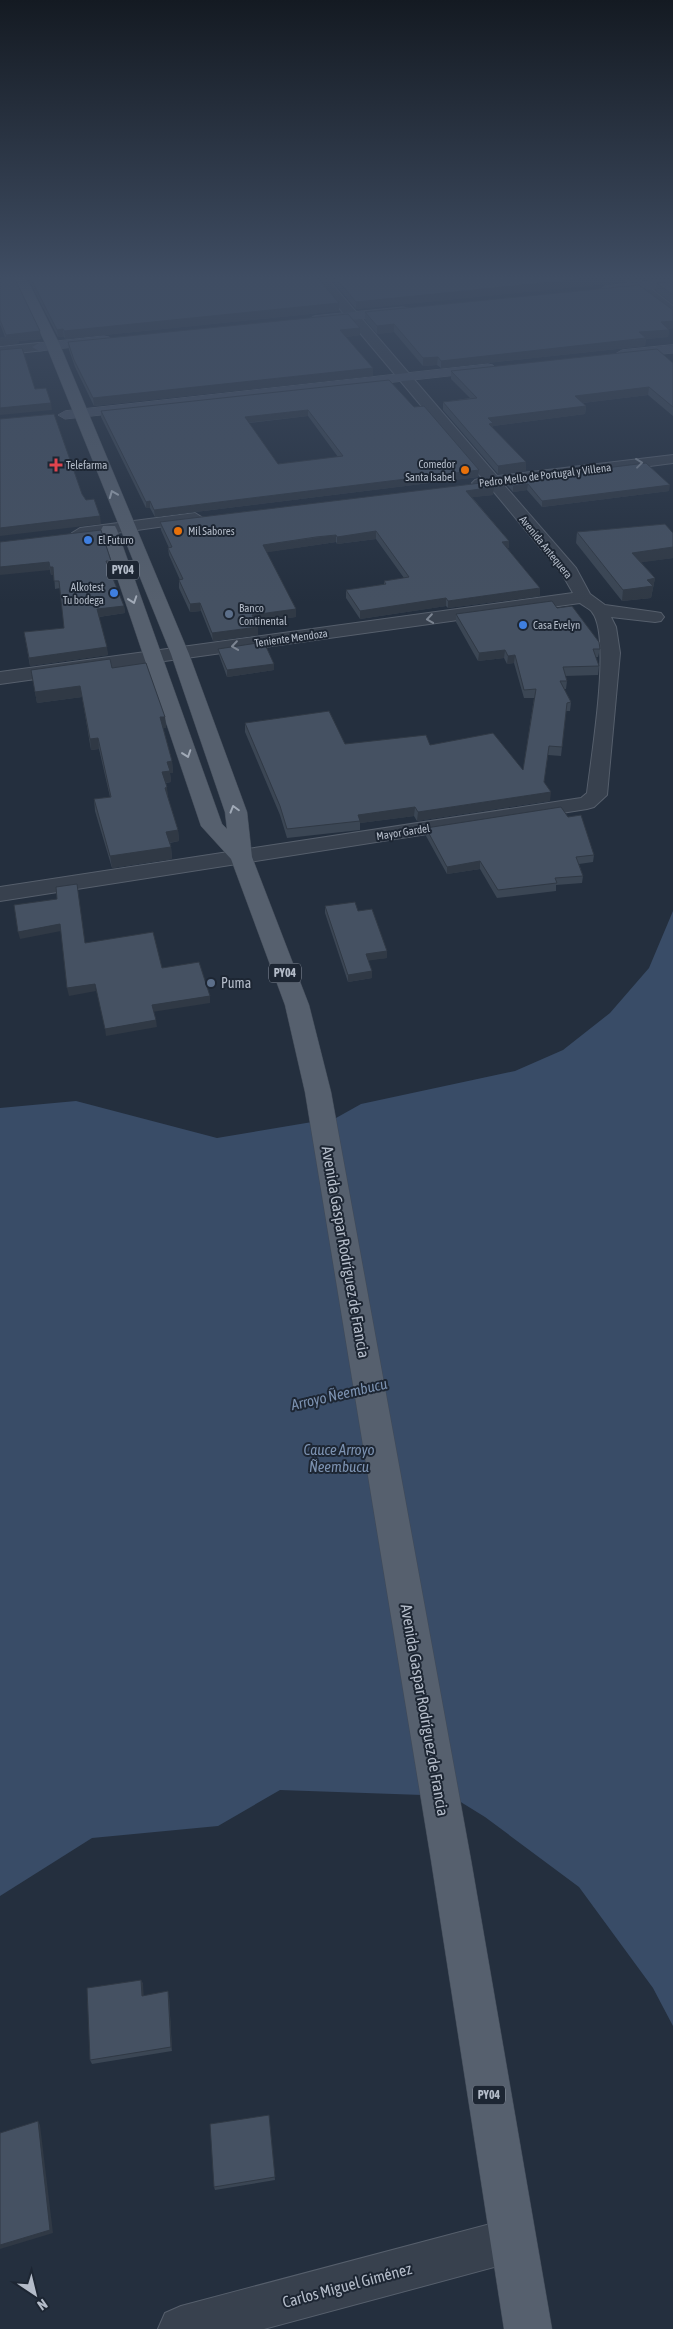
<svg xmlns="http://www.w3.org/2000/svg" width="673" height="2329" viewBox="0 0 673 2329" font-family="'Asap Condensed',sans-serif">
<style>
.water{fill:#394c67}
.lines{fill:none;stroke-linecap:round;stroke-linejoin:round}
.minor-casing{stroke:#565f6c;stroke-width:2}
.secondary-casing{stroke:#565f6c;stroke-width:1}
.primary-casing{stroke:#414a57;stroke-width:1}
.minor{fill:#38414e;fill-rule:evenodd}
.secondary{fill:#465061;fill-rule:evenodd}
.primary{fill:#56606e;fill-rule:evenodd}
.wall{fill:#3b4654;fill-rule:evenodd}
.shaded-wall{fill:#303945}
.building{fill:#455162;stroke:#303945;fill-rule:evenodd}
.oneway{stroke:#7c8592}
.oneway2{stroke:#a1aab7}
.health-dot{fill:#e0444e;stroke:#1d2633;stroke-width:2}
.food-dot{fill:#e8710a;stroke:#1d2633;stroke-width:2}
.shop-dot{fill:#3f7fe0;stroke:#1d2633;stroke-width:2}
.service-dot{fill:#5c6f8a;stroke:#1d2633;stroke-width:2}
.labels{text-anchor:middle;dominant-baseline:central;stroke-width:4;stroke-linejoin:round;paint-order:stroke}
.far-poi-label{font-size:11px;fill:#b4bcc9;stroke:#1d2633;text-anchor:start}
.far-street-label{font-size:11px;fill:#b4bcc9;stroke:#1d2633}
.shield{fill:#1d2633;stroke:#878f9c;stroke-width:1}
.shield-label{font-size:12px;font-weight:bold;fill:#b4bcc9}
.poi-label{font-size:14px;fill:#b4bcc9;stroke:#1d2633;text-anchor:start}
.water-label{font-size:15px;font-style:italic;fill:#7c92b1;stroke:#1d2633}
.near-street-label{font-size:16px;fill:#b4bcc9;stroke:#1d2633}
</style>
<rect width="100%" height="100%" fill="#242f3e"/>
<path class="water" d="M673,911V2026L653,1988L579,1887L485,1817L451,1796L280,1790L218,1826L92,1838L0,1896V1108L76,1101L217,1138L336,1118L361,1104L515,1071L563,1050L610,1013L649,968Z"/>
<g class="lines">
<g class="minor-casing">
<path id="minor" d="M313,277H326L497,476L673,455V463L504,485L576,568L590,594L605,605L655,612L661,613L664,617L661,621L655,622L611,617L616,627L620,653L607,795L594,807L587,809L0,901V887L581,798L587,793C591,758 612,636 592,612C589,608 583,606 580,603L0,684V672L573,593L562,574L489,486H475L472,483L475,480L482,478Z
M622,277H636L673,306V316L669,315Z
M39,343L46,347L44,350L0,355V347Z
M195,513L203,518L201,521L80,538L72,533L80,528Z
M513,2218L528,2225L535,2240L528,2255L513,2262L264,2329H158L165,2313L181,2306Z"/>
</g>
<g class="secondary-casing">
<path id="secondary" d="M673,279V287L605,294L599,290L605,286Z
M403,307L408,308L410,311L408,314L314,324L307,320L314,316Z
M104,336L109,337L111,340L109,343L39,351L32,347L39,343Z
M673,345V353L622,358L615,354L622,350Z
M488,364L493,365L495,368L493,371L65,419L58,415L65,411Z"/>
</g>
<g class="primary-casing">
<path id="primary" d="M14,277H26L60,345L189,654L247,812L252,857L309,1005L331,1092L471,1860L552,2329H504L431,1860L305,1092L285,1005L231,859L201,826L101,530L103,526H115L117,530L222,824L227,829L225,812L171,654L46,345Z"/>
</g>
<use href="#minor" class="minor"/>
<use href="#secondary" class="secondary"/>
<use href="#primary" class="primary"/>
</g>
<path class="wall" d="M0,277L41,339L19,341V343L0,346V338L5,337L0,324Z
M27,277H317L339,303V311L65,339L64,337H58Z
M329,277H626L625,282L356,309Z
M673,281V304L656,291L657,283Z
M673,310V328L668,329L669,330L668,337L646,339L645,346L441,368L437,365L423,366L394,332L377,334L365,320V312Z
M360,328V335L346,337L373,376L94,406L75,367L69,350L68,342Z
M673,363V416L648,395L583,403L586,406L585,414L493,426V428L526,471L498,474L443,410V402L470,398L451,379V371Z
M414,407L479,470L478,477L155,517L150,508H146L101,417V411ZM308,416L338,457L278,464L249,423Z
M508,480L669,491L542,507L527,490L513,492L508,486Z
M494,487L493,495L472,497L509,541V548H507L540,588V596L448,608L446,606L360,619L346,598V590L384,585V581L404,578L376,539L337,544L336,542L316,545L266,552L296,609V617L255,622L258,635L213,641L201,611L190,612L179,588V580H180L169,555L168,548H169L161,530L160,522Z
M577,532L673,533V558L641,562L655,578L651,598L622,601L576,543Z
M0,542L111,561L112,568L109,569L124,606L125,613L99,617L108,655L30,666L24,632L64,628L60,588L55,589L54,574L51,575L50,570Z
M557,608L600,649L598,657H596L599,666L598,675L565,676L567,681L566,689H564L571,702L570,711H566L561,756L548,755L544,782L550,801L417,821L414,816L360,823V830L287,838L280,815L245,732V723L345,744L430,745L523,770L534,698H524L514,663L507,664L504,658L478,661L456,622V614Z
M218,649L274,664V670L227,677L219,655Z
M112,668L165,717L166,728H163L172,761L173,773H170L171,782L166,783L168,798L178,830L179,841L170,843L171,847L172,859L112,868L95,811L94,799L110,797L99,749L91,750L82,697L37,703L31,670Z
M426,828L594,855L593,862L579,864L583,876L582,883L556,885V891L497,898L480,869L447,874L426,836Z
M325,906L358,911L387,958L368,960L372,978L348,982L325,913Z
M141,1980L143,1984V1996H169L172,2051L92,2064L90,2060Z
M269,2115L275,2180L215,2190L214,2187Z"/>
<path class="shaded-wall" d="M601,277H626L625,282L356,309V302Z
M643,277H673L643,280Z
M339,303V311L65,339L64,331Z
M673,321V328L660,330L661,322Z
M394,324V332L377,334V326Z
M360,328V335L340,338V330Z
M63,329L64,337H58L57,330Z
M669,330L668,337L646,339L645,346L441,368V361L639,332Z
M40,331L41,339L19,341V343L0,346V339L6,338V335Z
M438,357L437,365L423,366V358Z
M373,368V376L94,406L93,398Z
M649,387L648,395L574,404L575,396Z
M51,403L52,410L0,415V408Z
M586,406L585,414L493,426L492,431L488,432V418Z
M308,410V416L245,423V417Z
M526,462V471L498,474V466Z
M479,470L478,477L155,517L154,510Z
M528,484L527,490L513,492V486Z
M670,485L669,491L542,507V501Z
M494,487L493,495L466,498V491Z
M150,501V508H146V502Z
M100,516L101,524L0,536V528Z
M376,531V539L337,544V537Z
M336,535V542L263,553V545Z
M509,541V548L501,549L502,542Z
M673,547V558L630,564L632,553Z
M106,561H111L112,568L107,569Z
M49,562L50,570L0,575V567Z
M50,567H53L54,574L51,575Z
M655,578L651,598L622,601L623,590L647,580Z
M540,588V596L448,608V601Z
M446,598V606L360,619V611Z
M200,603L201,611L190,612V604Z
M124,606L125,613L98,617L97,609Z
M296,609V617L252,623V615Z
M258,627V635L213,641L212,633Z
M107,647L108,655L30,666L29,658Z
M505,650L504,658L478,661L479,653Z
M515,655L514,663L507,664L508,656Z
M274,664V670L227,677V670Z
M80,686L82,697L37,703L35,692Z
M160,717H165L166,728H161Z
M98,738L99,749L91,750L90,739Z
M172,761L173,773H170L171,782L163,783L162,772L167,762Z
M167,787L168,799L165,788Z
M551,792L550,801L417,821L418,812Z
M415,807L414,816L360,823L358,815Z
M178,830L179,841L167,843L166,832Z
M171,847L172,859L112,868L110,856Z
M480,861V869L447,874V867Z
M60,924L61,931L20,939L18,932Z
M387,951V958L366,961V954Z
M372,971V978L348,982V975Z
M95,984L96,991L69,996L67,988Z
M210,996V1003L152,1012V1005Z
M156,1020L157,1027L106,1036L105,1029Z
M141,1980L143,1984L144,2000L142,1996Z
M168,1991L169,1996L172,2051L171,2047Z
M38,2121L40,2125L53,2233L0,2249V2245Z"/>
<path class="building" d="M0,277H14L40,331L6,335L0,320Z
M30,277H317L339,303L64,331L63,329L57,330Z
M335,277H601L356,302Z
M673,281V295L657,283Z
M639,285L673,310V321L661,322L669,330L639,332L646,338L441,361L438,357L423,358L394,324L377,326L365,312Z
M348,314L360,328L340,330L373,368L93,398L74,360L68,342Z
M18,336L0,339V338Z
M22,348L35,389L46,388L51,403L0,408V350Z
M657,349L673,363V407L649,387L575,396L586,406L488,418L493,423L489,424L526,462L498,466L443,402L477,398L451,371Z
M389,380L414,407L424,406L479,470L154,510L150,501L146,502L101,411ZM308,410L343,456L278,464L245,417Z
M54,414L82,494L86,500L94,499L100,516L0,528V419Z
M646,463L670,485L542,501L528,484L513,486L508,480Z
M489,482L494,487L466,491L509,541L502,542L540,588L448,601L446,598L360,611L346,590L386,584L384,581L409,577L376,531L337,537L336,535L316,537L263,545L296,609L252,615L258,627L212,633L200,603L190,604L179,580L183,579L168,548L172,547L160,522Z
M665,524L673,533V547L632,553L655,578L647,580L653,586L623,590L577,532Z
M101,530L111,561H106L124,606L97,609L107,647L29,658L24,632L64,628L59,581H54L53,567H50L49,562L0,567V542Z
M552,601L557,608L572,606L599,642L600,649H593L599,666L563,667L567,681H560L571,702L567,703L562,747L549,746L544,782L551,792L418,812L415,807L358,815L360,821L287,829L280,806L245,723L329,711L345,744L426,735L430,745L493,733L523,770L536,689L524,690L515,655L508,656L505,650L479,653L456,614Z
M264,642L274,664L227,670L218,649Z
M110,659L112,668L146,663L165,717H160L172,761L167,762L170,771L162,772L167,787L165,788L178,830L166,832L171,847L110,856L94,799L111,797L98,738L90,739L80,686L35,692L31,670Z
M561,807L568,817L581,815L594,855L576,857L583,876L555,878L557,883L498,890L480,861L447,867L426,828Z
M77,884L85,943L153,932L162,968L199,962L210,996L152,1005L156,1020L105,1029L95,984L67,988L60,924L18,932L14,905L57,899L56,887Z
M355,902L358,911L372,909L387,951L366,954L372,971L348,975L325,906Z
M141,1980L142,1996L168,1991L171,2047L90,2060L87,1988Z
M269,2115L275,2177L214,2187L210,2124Z
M38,2121L50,2230L0,2245V2133Z"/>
<defs><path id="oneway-chevron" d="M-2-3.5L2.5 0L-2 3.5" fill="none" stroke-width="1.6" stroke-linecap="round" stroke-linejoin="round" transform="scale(1.25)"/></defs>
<g class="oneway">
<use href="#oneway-chevron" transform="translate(639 463) rotate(-7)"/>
<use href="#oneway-chevron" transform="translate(430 619) rotate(172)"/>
<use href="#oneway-chevron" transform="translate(235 646) rotate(172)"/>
</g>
<g class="oneway2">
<use href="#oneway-chevron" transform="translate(113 494) rotate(-112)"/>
<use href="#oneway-chevron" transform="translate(133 600) rotate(71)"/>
<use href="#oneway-chevron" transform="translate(187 754) rotate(71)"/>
<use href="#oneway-chevron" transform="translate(234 809) rotate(-106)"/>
</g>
<linearGradient id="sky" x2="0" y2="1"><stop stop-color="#141a22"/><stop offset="0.46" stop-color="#3f4d63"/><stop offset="1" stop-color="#3f4d63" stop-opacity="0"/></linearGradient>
<rect width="673" height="603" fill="url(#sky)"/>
<path class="health-dot" d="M53.5 457.5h5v5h5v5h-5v5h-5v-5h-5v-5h5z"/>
<g class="food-dot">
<circle cx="465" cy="470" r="5"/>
<circle cx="178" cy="531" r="5"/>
</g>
<g class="shop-dot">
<circle cx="88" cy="540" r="5"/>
<circle cx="114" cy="593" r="5"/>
<circle cx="523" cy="625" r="5"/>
</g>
<g class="service-dot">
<circle cx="229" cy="614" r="5"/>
<circle cx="211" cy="983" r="5"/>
</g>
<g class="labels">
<g class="far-poi-label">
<text x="455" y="464" text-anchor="end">Comedor<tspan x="455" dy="13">Santa Isabel</tspan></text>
<text x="66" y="465">Telefarma</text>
<text x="188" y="531">Mil Sabores</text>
<text x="98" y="540">El Futuro</text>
<text x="104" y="587" text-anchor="end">Alkotest<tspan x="104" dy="13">Tu bodega</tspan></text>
<text x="239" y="608">Banco<tspan x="239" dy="13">Continental</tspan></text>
<text x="533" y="625">Casa Evelyn</text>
</g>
<g class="far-street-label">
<text transform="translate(545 475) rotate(-7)">Pedro Mello de Portugal y Villena</text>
<text transform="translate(546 547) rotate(51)">Avenida Antequera</text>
<text transform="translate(291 638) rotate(-8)">Teniente Mendoza</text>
<text transform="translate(403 832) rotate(-9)">Mayor Gardel</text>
</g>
<g class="shield">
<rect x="107" y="560.5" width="32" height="19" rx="4"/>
<rect x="269" y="963.5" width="32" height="19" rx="4"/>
<rect x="473" y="2085.5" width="32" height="19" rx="4"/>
</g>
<g class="shield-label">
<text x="123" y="570">PY04</text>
<text x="285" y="973">PY04</text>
<text x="489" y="2095">PY04</text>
</g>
<g class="poi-label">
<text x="221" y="983">Puma</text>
</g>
<g class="water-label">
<text transform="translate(339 1394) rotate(-13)">Arroyo Ñeembucu</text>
<text x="339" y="1449">Cauce Arroyo<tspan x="339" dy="17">Ñeembucu</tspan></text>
</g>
<g class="near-street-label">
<text transform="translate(346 1252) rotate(80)">Avenida Gaspar Rodríguez de Francia</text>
<text transform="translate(425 1710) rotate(80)">Avenida Gaspar Rodríguez de Francia</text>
<text transform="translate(347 2285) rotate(-15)">Carlos Miguel Giménez</text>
</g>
</g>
<g transform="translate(35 2294) rotate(145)" stroke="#1d2633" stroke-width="4" paint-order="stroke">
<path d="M0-4L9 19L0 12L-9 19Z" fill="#b4bcc9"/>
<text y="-8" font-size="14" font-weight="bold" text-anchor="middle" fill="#b4bcc9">N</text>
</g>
</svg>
